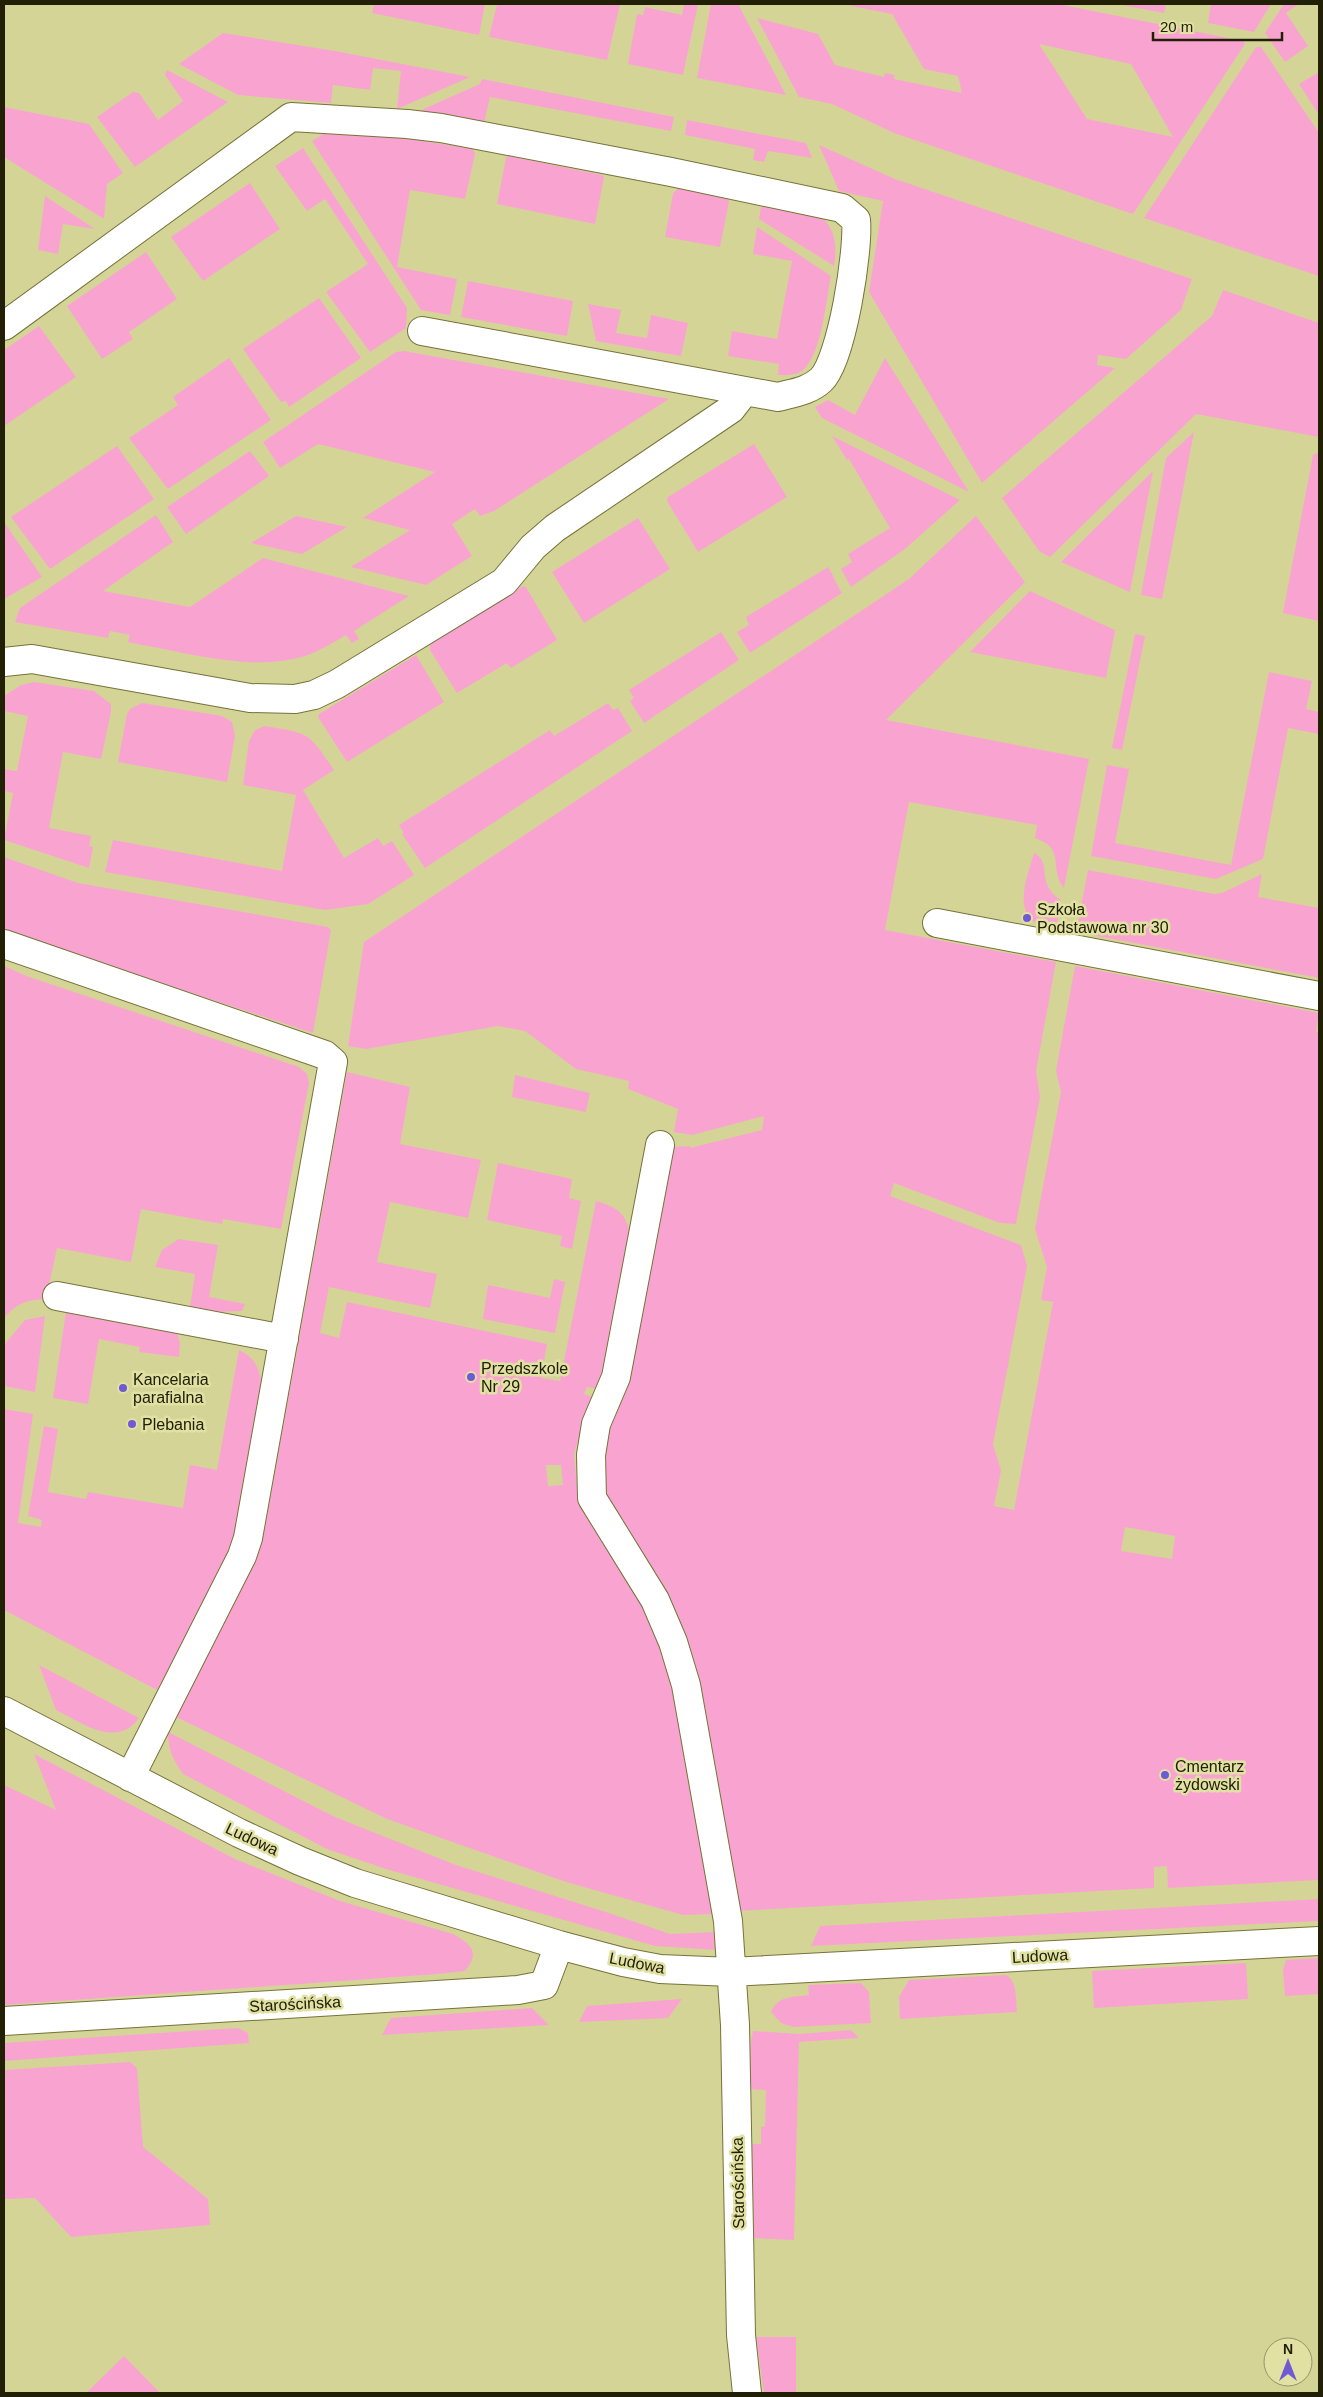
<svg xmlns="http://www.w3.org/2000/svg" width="1323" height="2397" viewBox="0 0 1323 2397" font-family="Helvetica,sans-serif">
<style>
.green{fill:#f9a4d0;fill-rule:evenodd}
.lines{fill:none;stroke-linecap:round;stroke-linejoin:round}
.minor-casing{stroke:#757339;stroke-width:30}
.minor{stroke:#fff;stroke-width:28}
.poi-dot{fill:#705ad4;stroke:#e2e1a4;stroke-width:2}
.labels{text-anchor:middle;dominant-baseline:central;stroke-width:5;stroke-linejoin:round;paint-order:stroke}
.poi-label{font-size:16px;fill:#212007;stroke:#e2e1a4;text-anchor:start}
.street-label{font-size:16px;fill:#212007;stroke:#e2e1a4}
</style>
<rect width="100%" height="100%" fill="#d5d497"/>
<path class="green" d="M374,4H485L479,35L372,13Z
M497,4H620L607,60L489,37Z
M684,4H698L683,75L628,64L637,14L643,15L645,7L682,15Z
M711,4H738L786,95L697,78Z
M841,4H1058L1243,41L1245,44L1133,214L894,133L832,104L799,97L757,18L818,34L835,65L884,77L885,73L895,75L894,79L962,93L958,76L924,69L892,14ZM1039,44L1131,64L1173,137L1087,119Z
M1117,4H1166L1164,13Z
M1211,4H1271L1254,32L1208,23Z
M1284,4H1299L1286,13L1308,46L1285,62L1265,33Z
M223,33L335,51L470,77L397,109L401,71L373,68L370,90L333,85L331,103L238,95L179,64Z
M1256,47H1261L1319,133V276L1144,218Z
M167,70L228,102L135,167L97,117L133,92L139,93L158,120L183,101L165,75Z
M1319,72V115L1299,84Z
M482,79L674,117L671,131L490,97L484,123L419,111L480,84Z
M4,107L89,124L123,173L107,184L104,219L4,157Z
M687,120L806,143L812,158L768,151L764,162L753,160L755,149L685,135Z
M326,132L397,137L473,149L475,154L465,199L410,190L397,267L457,279L450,315L421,310L312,141Z
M819,145L895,179L1192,279L1181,310L1126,359L1098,355L1097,365L1115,368L982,483L869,292L883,201L839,191Z
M303,148L407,308L406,328L370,352L326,292L368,264L325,199L307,211L275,166Z
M509,156L602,175L604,177L595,224L497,204L506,158Z
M250,183L280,229L203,281L171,237Z
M678,188L728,198L729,202L720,247L665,237L673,194Z
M45,196L95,229L63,224L58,254L38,250Z
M765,205L821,216C836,231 837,246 834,266L759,219L761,207Z
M757,227L831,276C826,300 822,352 804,369C798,376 787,375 778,375L779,364L728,356L732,331L777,339L792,261L753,254Z
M146,252L177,299L129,332L133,339L102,359L67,306Z
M468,281L573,301L567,336L461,317Z
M1223,290L1319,323V437L1196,414L1050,557L1039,551L1002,498L1212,316Z
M319,298L361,358L289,407L286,401L281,402L243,349Z
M588,304L621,310L616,333L647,338L651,315L688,323L681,356L596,341Z
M39,326L76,377L4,426V350Z
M404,351L669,399L494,511L480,516L475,509L452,524L472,556L426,585L351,567L410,530L363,518L435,472L318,444L280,468L263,442L396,352Z
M229,358L271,420L168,489L129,438L178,405L173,397Z
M885,358L969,492L822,418L815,407L828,400L855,415Z
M1194,432L1162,599L1141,595L1166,458Z
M832,436L960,500L905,549L851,587L841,569L852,562L848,554L890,528L849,459L847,460Z
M754,444L787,497L698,552L667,501L668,497Z
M117,446L154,499L50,569L11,517Z
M250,451L269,476L186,534L167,507Z
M1319,452V621L1283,613L1313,455Z
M1153,471L1130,592L1061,562Z
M156,515L173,542L103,591L190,607L263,558L409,596L354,631L359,639L352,643L346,635C333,643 319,651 305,656C252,672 194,654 142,645L128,642L130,635L110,631L108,638L15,622L20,608Z
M296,516L347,527L302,554L251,543Z
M976,516L1025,582L886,720L1089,759L1064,888C1048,869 1067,849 1035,838L1037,825L909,802L885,930L1056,962L1036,1071L1040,1097L1016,1224L1000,1223L894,1183L890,1196L1021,1245L1027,1266L993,1444L1001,1471L994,1506L1014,1510L1053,1302L1041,1300L1047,1267L1035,1229L1061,1092L1056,1071L1075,966L1319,1013L1316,1032L1319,1033V1880L1168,1888L1167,1866L1154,1867V1888L737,1911L696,1686L606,1507L598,1462L671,1147L690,1146V1148L762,1130L764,1116L692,1135L674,1132L678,1109L628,1089L629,1081L576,1069L525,1031L498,1026L366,1049L348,1046L364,942L909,579ZM1125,1527L1175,1536L1172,1559L1121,1551Z
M638,518L670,569L584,623L552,572Z
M4,522L42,577L4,599Z
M828,567C834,576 836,584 842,593L750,653L737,632L749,625L746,617Z
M523,586L526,587L557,640L511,668L507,663L457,693L430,650V643Z
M1030,591L1115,630L1106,678L970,652Z
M721,632L739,660L644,723L630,701L634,698L629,690Z
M1135,634L1145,636L1122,750L1112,748Z
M416,655L444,702L347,762L318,717L319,714Z
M1269,672L1312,681L1306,709L1319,712V734L1288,728L1263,859L1216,879L1091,856L1107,765L1129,769L1115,843L1231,865Z
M34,682L94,691L111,704V712L101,759L63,752L49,828L91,836L89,846L93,847L89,868L4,840L13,793L4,791V769L17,771L28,716L4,711V696L21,685Z
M142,703L222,716L232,722L235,736L227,782L118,762L127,714L130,709Z
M608,703L613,710L618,708L632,731L425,868L402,834L404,833L399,825L550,730L554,736Z
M265,726C311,734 308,732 334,770L303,790L344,858L378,838L383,846L392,841L414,875L368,904L325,910L105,872L113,840L282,871L296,795L243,785L249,741L255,730Z
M1034,853C1053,862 1035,884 1061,900L1056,929C1049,927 1039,926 1033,921C1014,906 1029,872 1034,853Z
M4,857L78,883L328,927L331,930L313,1033L4,931Z
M1088,870L1214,894L1222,893L1262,874L1258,897L1319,908V978L1076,932Z
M4,966L29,977L299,1067L307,1074L309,1083L281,1229L223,1219L222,1224L141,1209L131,1262L57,1248L46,1299C27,1300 17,1303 4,1318Z
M347,1072L410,1087L400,1144L481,1160L468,1218L390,1202L377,1262L437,1274L430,1308L329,1287L320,1333L339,1338L347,1302L547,1344L541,1378L560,1381L596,1201C619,1208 626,1213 631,1237L603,1381L599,1389L587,1387L584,1394L595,1398L582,1426L574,1454L578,1500L641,1601L668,1667L714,1914L683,1915L566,1882L387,1819L174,1716L240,1591L264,1533ZM546,1465H561L563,1485L548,1486Z
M515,1075L590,1093L586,1112L512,1097Z
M498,1163L572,1179L569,1198L581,1201L572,1249L560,1246L562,1236L487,1220Z
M179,1239L218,1245L209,1297L245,1304L242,1311L212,1312L190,1307L195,1274L155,1267L162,1250Z
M554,1279L565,1282L555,1333L483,1319L488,1285L550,1298Z
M67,1305L175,1325L180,1343L179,1357L139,1352L140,1347L99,1339L88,1404L53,1398Z
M45,1316L35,1392L4,1386V1345L25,1320Z
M239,1350C255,1358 259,1367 262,1385L234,1543L205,1603L157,1690L4,1610V1409L33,1414L18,1523L41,1527L42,1520L28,1516L44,1426L58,1429L48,1492L86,1499L88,1492L183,1508L190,1465L217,1470Z
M39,1665L139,1718C117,1749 82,1723 56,1710Z
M168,1732L335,1817L456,1865L609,1913L670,1934L717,1932L718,1950L655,1946L386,1869L327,1849L183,1774C173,1760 168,1750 168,1732Z
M34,1754L235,1859L340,1901L453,1934C471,1944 481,1952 465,1971L438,1974L4,2005V1785L56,1810Z
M1319,1899V1921L811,1946L820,1926Z
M1319,1958V1994L1285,1996L1283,1970L1286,1960Z
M1246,1963L1248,1999L1094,2008L1092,1971Z
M1006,1975C1017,1980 1016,2000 1017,2012L900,2019L899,1997L909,1980Z
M861,1983L869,1992L871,2023L793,2027L781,2023L771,2012C777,1996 794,1997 809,1995L808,1985Z
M682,1999L668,2018L579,2022L587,2006Z
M532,2008L549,2025L382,2035L391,2018Z
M238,2028L248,2033L249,2043L4,2061V2043Z
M851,2030L859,2038L799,2042L794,2240L754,2238L752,2144H761V2127L765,2126L766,2090L750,2089L751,2041L753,2031L799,2034Z
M130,2062L137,2068L143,2147L208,2199L210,2225L71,2237L35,2198L4,2199V2070Z
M756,2337H796V2393H764Z
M124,2356L160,2393H86Z"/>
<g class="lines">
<g class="minor-casing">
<path id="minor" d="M4,326L291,117L407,124L441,128L671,172L842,208L856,220C859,249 842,360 821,380C809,391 793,393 778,397L422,331
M4,662L32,659L250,698L295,699L314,695L337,684L504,582L533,547L555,528L731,409L745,391
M937,923L1319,996
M4,944L325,1055L333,1062L248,1538L242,1556L130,1777
M660,1145L616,1377L596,1424L591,1455L592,1498L655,1600L673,1642L686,1685L728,1921L735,2025L741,2335L747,2393
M57,1296L284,1339
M4,1711L239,1833L300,1861L355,1883L559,1945L623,1962L660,1969L731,1972L1319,1941
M4,2021L518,1990L544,1985L559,1945"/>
</g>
<use href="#minor" class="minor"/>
</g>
<g class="poi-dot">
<circle cx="1027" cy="918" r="5"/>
<circle cx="471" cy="1377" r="5"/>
<circle cx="123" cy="1388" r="5"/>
<circle cx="132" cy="1424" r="5"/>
<circle cx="1165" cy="1775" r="5"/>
</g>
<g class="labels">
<g class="poi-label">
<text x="1037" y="909">Szkoła<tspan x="1037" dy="18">Podstawowa nr 30</tspan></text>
<text x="481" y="1368">Przedszkole<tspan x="481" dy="18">Nr 29</tspan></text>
<text x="133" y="1379">Kancelaria<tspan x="133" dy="18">parafialna</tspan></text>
<text x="142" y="1424">Plebania</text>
<text x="1175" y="1766">Cmentarz<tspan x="1175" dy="18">żydowski</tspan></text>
</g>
<g class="street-label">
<text transform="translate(252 1839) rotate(25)">Ludowa</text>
<text transform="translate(1040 1956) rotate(-3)">Ludowa</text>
<text transform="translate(637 1963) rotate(11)">Ludowa</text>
<text transform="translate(295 2004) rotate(-3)">Starościńska</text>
<text transform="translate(738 2183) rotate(-91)">Starościńska</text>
</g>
</g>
<rect width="1323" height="2397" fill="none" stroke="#212007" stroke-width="10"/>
<g transform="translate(1288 2362)"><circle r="24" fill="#e2e1a4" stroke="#959465"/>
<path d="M0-4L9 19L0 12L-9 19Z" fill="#705ad4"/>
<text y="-8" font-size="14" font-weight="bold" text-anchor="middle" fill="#212007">N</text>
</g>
<path d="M1153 32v8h129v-8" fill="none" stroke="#212007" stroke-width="2.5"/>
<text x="1160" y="32" font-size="15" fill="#212007" stroke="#e2e1a4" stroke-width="4" paint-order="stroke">20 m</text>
</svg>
